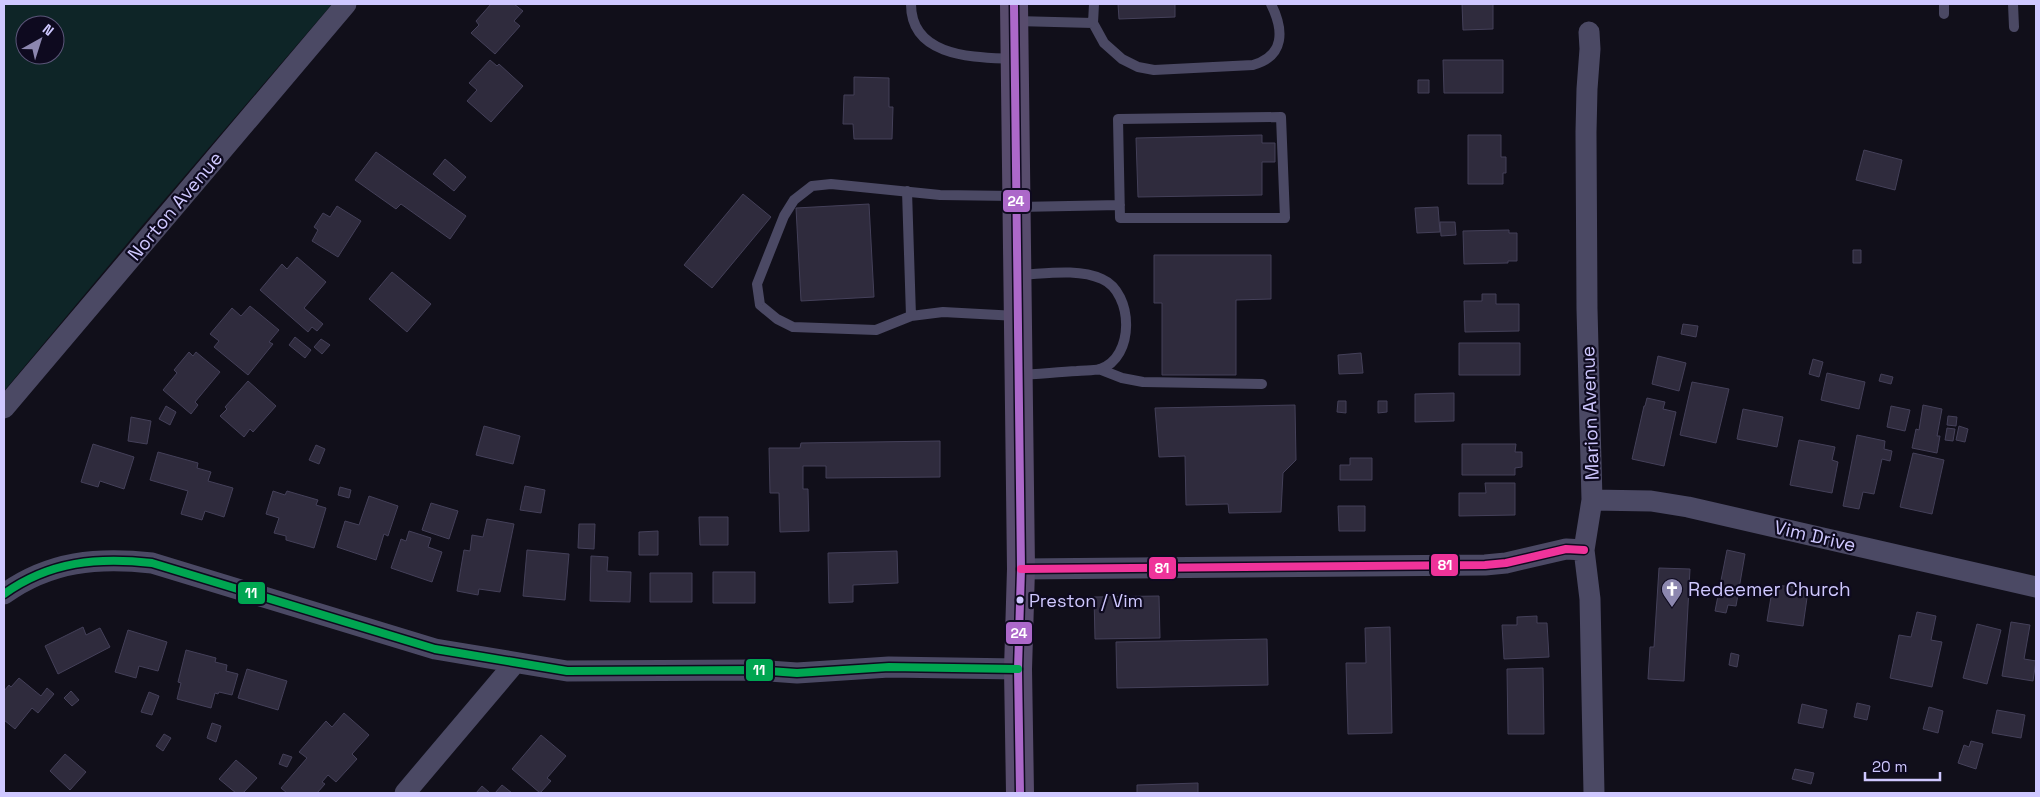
<svg xmlns="http://www.w3.org/2000/svg" width="2040" height="797" viewBox="0 0 2040 797" font-family="'Space Grotesk',sans-serif">
<style>
.green{fill:#0e2527;fill-rule:evenodd}
.building{fill:#2f2b3d;stroke:#444059}
.lines{fill:none;stroke-linecap:round;stroke-linejoin:round}
.service{stroke:#4b4964;stroke-width:10}
.minor{stroke:#4b4964;stroke-width:21}
.primary{stroke:#584c6d;stroke-width:28}
.bus-1-casing{stroke:#0e0a1f;stroke-width:11}
.bus-2-casing{stroke:#0e0a1f;stroke-width:11}
.bus-3-casing{stroke:#0e0a1f;stroke-width:11}
.bus-1{stroke:#ac68c9;stroke-width:8}
.bus-2{stroke:#ef339a;stroke-width:8}
.bus-3{stroke:#00a651;stroke-width:8}
.bus-dot{fill:#cfc8ff;stroke:#0e0a1f;stroke-width:2}
.labels{text-anchor:middle;dominant-baseline:central;stroke-width:4.5;stroke-linejoin:round;paint-order:stroke}
.bus-label{font-size:18px;fill:#cfc8ff;stroke:#0e0a1f;text-anchor:start}
.street-label{font-size:19px;fill:#cfc8ff;stroke:#0e0a1f}
.poi-label{font-size:19px;fill:#cfc8ff;stroke:#0e0a1f;text-anchor:start}
.line-badge{stroke:#0e0a1f;stroke-width:2}
.badge-label{font-size:14px;text-anchor:middle;font-weight:bold;fill:#fff}
</style>
<rect width="100%" height="100%" fill="#110f1a"/>
<path class="green" d="M4,4H332L141,227L4,391ZM25,25H55V55H25Z"/>
<path class="building" d="M491,4H514L523,11L514,21L520,26L495,54L471,33L479,25L476,21Z
M1118,4H1175V17L1119,19Z
M1462,4H1493V29L1463,30Z
M490,60L497,66L499,64L523,86L491,122L467,101L477,90L469,83Z
M1443,60H1503V93H1444Z
M854,77L889,78V107H893L892,139H854L853,124H843L844,95H854Z
M1418,80H1429V93H1418Z
M1262,135V143H1275V162H1262V195L1138,197L1136,138Z
M1468,135H1501V157H1506V173H1503V184H1468Z
M1864,150L1902,160L1895,190L1856,180Z
M376,152L466,216L450,239L401,204L396,209L355,180Z
M445,159L466,177L454,191L433,174Z
M743,194L771,217L712,288L684,265Z
M869,204L874,297L801,301L796,208Z
M337,206L361,221L338,257L312,241L318,230L314,227L323,213L330,217Z
M1438,207L1440,232L1417,233L1415,208Z
M1440,222H1455L1456,235L1441,236Z
M1509,230V233H1517V261H1508V263L1464,264L1463,231Z
M1853,250H1861V263H1853Z
M1154,255H1271V299L1236,300V375H1162V303H1154Z
M297,257L326,282L304,308L323,324L317,331L312,327L308,332L260,290L282,264L287,269Z
M392,272L431,304L407,332L369,299Z
M1482,294H1496V304H1519V331L1465,332L1464,301H1482Z
M250,306L279,330L269,342L273,344L248,375L214,347L219,341L210,334L232,308L241,316Z
M1683,324L1698,326L1696,337L1681,334Z
M295,337L311,350L305,358L289,345Z
M321,339L330,345L322,354L314,347Z
M1459,343H1520V375H1459Z
M189,352L193,356L196,352L220,372L195,402L198,405L191,414L163,390L177,373L174,370Z
M1361,353L1363,373L1339,374L1338,355Z
M1658,356L1686,363L1679,391L1652,384Z
M1813,359L1823,362L1819,377L1809,374Z
M1827,373L1865,382L1859,409L1821,400Z
M1881,374L1893,377L1891,384L1879,381Z
M248,381L276,406L253,432L250,429L244,437L220,416L227,409L225,407Z
M1692,382L1729,389L1716,443L1680,435Z
M1454,393V421L1415,422V394Z
M1647,398L1665,402L1663,409L1676,412L1664,466L1632,459L1644,406H1645Z
M1338,401H1346V413L1337,412Z
M1378,401H1387V412L1378,413Z
M1295,405L1296,460L1283,473L1281,512L1229,513L1228,504L1186,505L1185,456L1159,457L1155,408Z
M1923,405L1942,409L1937,436H1940L1937,453L1912,448L1916,429L1919,430Z
M166,406L176,412L170,425L159,419Z
M1891,406L1910,410L1905,431L1887,427Z
M1743,409L1783,417L1777,447L1737,439Z
M1948,416L1957,417L1956,426L1947,425Z
M131,417L151,421L147,444L128,441Z
M484,426L520,436L513,464L476,455Z
M1959,426L1968,429L1965,442L1956,440Z
M1947,428L1955,429L1953,441L1945,440Z
M1857,435L1885,441L1884,449L1892,451L1890,461L1882,459L1874,494L1863,492L1859,509L1843,506Z
M1799,440L1835,447L1832,460L1838,462L1832,493L1790,485Z
M940,441V477L826,478V466H803V489H808L809,531L780,532L779,493H770L769,448H800L801,443Z
M93,444L134,457L124,489L100,481L98,487L81,482Z
M1462,444H1516L1515,452H1522V467L1515,468V475H1462Z
M316,445L325,449L319,464L309,460Z
M158,452L198,463L197,468L211,472L208,481L233,488L224,517L205,511L202,520L181,514L188,491L150,480Z
M1913,453L1944,460L1932,514L1900,507Z
M1350,458H1372V480H1340V465H1350Z
M1485,483H1515V515L1459,516V493H1486Z
M525,486L545,490L541,513L520,510Z
M340,487L351,490L349,498L338,495Z
M273,491L285,495L287,491L318,500L316,505L326,508L314,548L286,540V536L274,533L279,518L266,514Z
M369,496L398,506L388,536L384,534L376,560L337,547L345,521L359,525Z
M431,503L458,511L449,539L422,530Z
M1338,506H1365V531H1339Z
M699,517H728V545H700Z
M487,519L514,524L500,592L479,589L478,595L457,591L464,550L470,551L472,535L483,537Z
M579,524H595L594,549L578,548Z
M409,531L431,538L428,547L442,552L432,582L391,568L401,539L406,541Z
M658,531V555H639V532Z
M527,550L569,554L565,600L523,596Z
M1727,550L1745,554L1736,606L1728,605L1726,613L1715,611Z
M897,551L898,583L853,585V602L829,603L828,553Z
M591,556L608,557L607,571L631,572L630,602L590,601Z
M1659,568L1690,569L1684,681L1648,679L1650,647H1654Z
M713,572H755V603H713Z
M650,573H692V602H650Z
M1773,585L1796,587L1795,590L1808,591L1803,626L1767,621Z
M1159,596L1160,638L1095,639L1094,597Z
M1917,612L1936,616L1931,640L1942,642L1932,687L1890,678L1899,635L1911,637Z
M1537,616V623H1547L1549,657L1504,659L1502,625H1517V617Z
M2011,622L2030,625L2024,659L2036,661L2033,681L2002,676Z
M1977,624L2001,630L1987,684L1963,678Z
M83,627L86,635L100,628L110,647L58,674L45,646Z
M1390,627L1392,733L1348,734L1346,663H1366L1365,628Z
M128,630L167,642L158,671L139,666L136,678L115,672Z
M1267,639L1268,685L1117,688L1116,642Z
M186,650L216,658L215,662L227,665L226,671L238,674L232,695L219,692L218,694L215,693L211,708L177,699L181,683L178,682Z
M1731,653L1739,655L1737,667L1729,665Z
M1543,668L1544,734H1508L1507,669Z
M247,669L287,681L278,710L238,698Z
M19,678L41,696L47,688L54,694L38,713L32,708L15,729L4,720V691L9,685L11,687Z
M71,691L79,700L72,706L64,698Z
M149,692L159,696L152,715L141,712Z
M1857,703L1870,706L1867,720L1854,717Z
M1802,704L1827,710L1823,728L1798,723Z
M1929,707L1943,711L1938,733L1923,729Z
M1997,710L2025,715L2021,738L1992,733Z
M344,713L369,735L352,754L357,759L336,782L328,775L322,782L325,784L317,793H287L281,788L307,758L299,752L326,721L332,727Z
M212,723L221,726L216,742L207,738Z
M164,734L171,738L163,751L156,746Z
M541,735L566,756L547,778L551,781L540,793L512,769Z
M1971,741L1983,744L1976,769L1958,763L1964,745L1969,747Z
M65,754L86,772L70,790L50,771Z
M283,754L292,757L287,767L279,764Z
M236,760L257,778L243,793H236L219,779Z
M1795,769L1814,773L1811,784L1792,779Z
M1198,783V793H1137V785Z
M502,785L512,793H495Z
M482,786L490,793H476Z"/>
<g class="lines">
<path class="service" d="M911,4C911,58 975,57 1013,59
M1094,4L1093,23L1104,43L1122,59L1138,67L1154,70L1253,65C1285,56 1284,30 1271,4
M2013,4L2014,27
M1944,14V4
M1016,21L1093,23
M1281,117L1285,218H1120L1118,119Z
M907,191L911,316
M1014,196L940,195L831,184L812,186L794,200L784,216L757,284L760,305L777,319L793,327L876,330L911,316L943,312L1017,316
M1018,207L1120,205
M1018,275C1045,274 1077,268 1102,279C1134,293 1135,358 1100,369C1093,371 1084,370 1077,371C1058,372 1039,374 1019,375
M1099,369L1122,378L1143,382L1262,384"/>
<path class="minor" d="M1589,32L1590,49L1587,89L1586,132L1587,309L1592,500L1584,550L1590,599L1594,793
M4,408L346,4
M1592,500L1651,501L1688,507L2036,587
M1021,569L1485,565L1506,563L1566,549L1584,550
M4,594C50,561 98,557 152,563L435,649L567,671L755,670L797,673L889,667L1018,669
M405,793L515,663"/>
<path class="primary" d="M1014,4L1021,569L1018,669L1020,793"/>
<g class="bus-1-casing">
<path id="bus-1" d="M1014,4L1021,569L1018,669L1020,793"/>
</g>
<g class="bus-2-casing">
<path id="bus-2" d="M1021,569L1485,565L1506,563L1566,549L1584,550"/>
</g>
<g class="bus-3-casing">
<path id="bus-3" d="M4,594C50,561 98,557 152,563L435,649L567,671L755,670L797,673L889,667L1018,669"/>
</g>
<use href="#bus-1" class="bus-1"/>
<use href="#bus-2" class="bus-2"/>
<use href="#bus-3" class="bus-3"/>
</g>
<defs>
<g id="church-pin" transform="scale(1.125)"><path d="M0 17L-7.5 6A9.5 9.5 0 1 1 7.5 6Z" fill="#8c87af" stroke="#0e0a1f"/><path d="M-1.2-6h2.4v3.5h3.3v2.4h-3.3V6h-2.4V-.1h-3.3v-2.4h3.3Z" fill="#fff"/></g>
</defs>
<g fill-rule="evenodd">
<use href="#church-pin" x="1672" y="589"/>
</g>
<circle class="bus-dot" cx="1020" cy="600" r="4.5"/>
<g class="labels">
<g class="bus-label">
<text x="1029" y="600">Preston / Vim</text>
</g>
<g class="street-label">
<text transform="translate(175 206) rotate(-50)">Norton Avenue</text>
<text transform="translate(1590 413) rotate(-92)">Marion Avenue</text>
<text transform="translate(1815 536) rotate(13)">Vim Drive</text>
</g>
<g class="poi-label">
<text x="1688" y="589">Redeemer Church</text>
</g>
</g>
<g class="line-badge">
<rect x="1002" y="189" width="29" height="24" rx="5" fill="#ac68c9"/>
<rect x="1430" y="553" width="29" height="24" rx="5" fill="#ef339a"/>
<rect x="1148" y="556" width="29" height="24" rx="5" fill="#ef339a"/>
<rect x="237" y="581" width="29" height="24" rx="5" fill="#00a651"/>
<rect x="1005" y="621" width="28" height="24" rx="5" fill="#ac68c9"/>
<rect x="745" y="658" width="29" height="24" rx="5" fill="#00a651"/>
</g>
<g class="badge-label">
<text x="1016" y="206">24</text>
<text x="1445" y="570">81</text>
<text x="1162" y="573">81</text>
<text x="251" y="598">11</text>
<text x="1019" y="638">24</text>
<text x="759" y="675">11</text>
</g>
<rect width="2040" height="797" fill="none" stroke="#cfc8ff" stroke-width="10"/>
<g transform="translate(40 40) rotate(39)"><circle r="24" fill="#0e0a1f" stroke="#5b5679"/>
<path d="M0-4L9 19L0 12L-9 19Z" fill="#8c87af"/>
<text y="-8" font-size="14" font-weight="bold" text-anchor="middle" fill="#cfc8ff">N</text>
</g>
<path d="M1865 772v8h75v-8" fill="none" stroke="#cfc8ff" stroke-width="2.5"/>
<text x="1872" y="772" font-size="15" fill="#cfc8ff" stroke="#0e0a1f" stroke-width="4" paint-order="stroke">20 m</text>
</svg>
